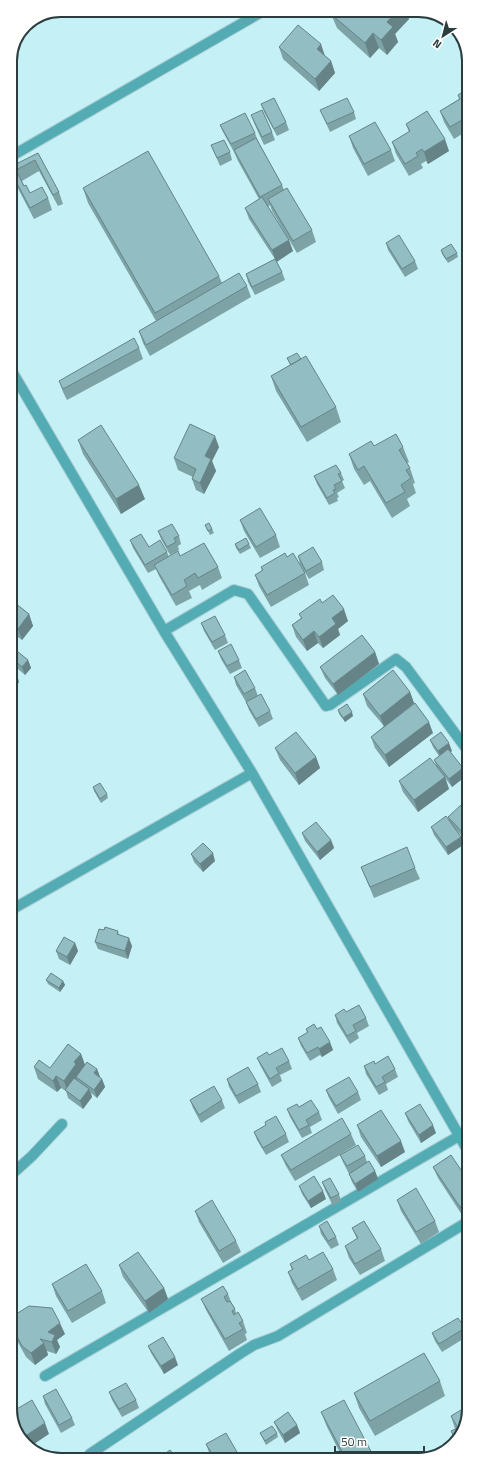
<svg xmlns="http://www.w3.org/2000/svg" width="479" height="1470" viewBox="0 0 479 1470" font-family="'Titillium Web',sans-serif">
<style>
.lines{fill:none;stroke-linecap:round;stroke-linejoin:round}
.street-casing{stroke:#a6cdd1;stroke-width:12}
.street{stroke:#53abb4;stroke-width:10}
.wall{fill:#7ea3a7}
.shaded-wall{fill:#668488}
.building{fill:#92bdc2;stroke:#668488}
.rim{fill:none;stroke:#2b3d3f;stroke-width:2}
</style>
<rect width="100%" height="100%" fill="#c5f1f6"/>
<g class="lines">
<g class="street-casing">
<path id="street" d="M10,157L265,10
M10,368L164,631L252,773L469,1153
M164,631L234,590L248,594L326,706L330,705L396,659L406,667L468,751
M11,910L252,773
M11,1175L32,1156L62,1124
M45,1376L459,1136
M85,1460L90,1454L241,1353L254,1345L278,1336L469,1221"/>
</g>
<use href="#street" class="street"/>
</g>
<path class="wall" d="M367,10H406L409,19L395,34L398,42L387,55L379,48L370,58L337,28L331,14L368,11Z
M279,47L325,56L331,61L335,73L319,91L283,59Z
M467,89V131L454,139L444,122L440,111L459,99L458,95Z
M261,104L286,122L289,130L277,136L264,112Z
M320,110L354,112L356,119L330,132Z
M251,115L272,132L275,140L264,145L254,123Z
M406,124L449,151L428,164L426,161L421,164L423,168L409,176L396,154L392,142L409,132Z
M220,125L255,133L258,141L282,185L284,190L312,230L316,242L297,253L272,211L270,205L268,207L293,251L277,262L282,272L285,280L255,295L248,282L246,274L275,259L249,219L245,208L259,199L238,161L234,152L223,132Z
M349,136L391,150L395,161L368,176L353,148Z
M211,145L230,152L232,160L220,166Z
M38,153L59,192L63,204L58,206L39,171L22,181L24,186L30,193L48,198L52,210L34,219L13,179L10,171V167Z
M83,188L219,276L222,283L247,286L251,297L150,356L143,343L139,331L156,321L88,203Z
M386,243L415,261L418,269L405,277L388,250Z
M441,250L457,253L458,257L448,263L442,254Z
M139,348L143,359L67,400L63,392L59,381Z
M287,358L300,359L336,407L341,422L307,442L276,391L271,376L290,365Z
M78,440L145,499L121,514L83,454Z
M374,446L403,447L409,462L407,463L410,468L415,483L413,484L416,493L407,499L410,506L392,518L370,481L364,485L354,469L349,454Z
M219,447L212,461L216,471L204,494L196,490L192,479L193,477L178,470L174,458Z
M341,473L344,480L342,481L345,488L337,493L339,497L337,498L338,501L329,505L317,484L314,476Z
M240,520L276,535L280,547L260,558L244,531Z
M205,525L212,529L214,533L210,535Z
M158,531L179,536L181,544L178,546L179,550L170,555L161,539Z
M130,540L167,552L169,557L180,556L218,567L222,578L202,590L200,585L189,591L192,598L176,606L159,576L156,569L148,573L133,548Z
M235,544H249L251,548L240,554L236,548Z
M298,556L322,562L324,570L309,579L300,564Z
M287,557L305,573L309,585L271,607L259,586L255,575L262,571L261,567Z
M11,600L29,614L33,626L22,640L11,632Z
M322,603L348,621L338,629L340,635L323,648L318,643L307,651L296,637L292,625L301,618L299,614Z
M201,623L225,635L228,643L215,650L204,631Z
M11,647L28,660L31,668L25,675L11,663Z
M218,651L239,660L242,668L230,674L221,659Z
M375,652L379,664L338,695L325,678L320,667Z
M234,677L255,688L258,696L270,711L273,719L259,727L249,710L246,702L236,685Z
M410,692L414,703L433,733L389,767L375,748L371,737L384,726L367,706L363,694Z
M338,710L353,716L345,722L339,714Z
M430,740L452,751L450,752L463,768L466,776L452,787L445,778L449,789L418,812L403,792L399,781L436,765L434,760L439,756L433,747Z
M275,748L316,757L320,768L299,785L280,760Z
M93,787L107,794L108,798L101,803L94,791Z
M468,813V842L456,830L463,845L448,855L434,835L431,827L449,820L448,817Z
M302,833L331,840L334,848L320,860L305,841Z
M191,854L215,861L203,872L194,862Z
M361,867L415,868L420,879L374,898Z
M104,930L118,931L119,935L132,946L128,959L98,949L95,942Z
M75,943L78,951L70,965L59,959L56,951Z
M46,980L63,981L65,985L60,992L48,984Z
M346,1012L366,1018L369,1026L357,1033L359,1038L350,1044L337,1023L335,1015Z
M306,1029H317L333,1050L322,1057L320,1055L310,1061L301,1046L298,1038L307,1033Z
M81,1054L85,1065L97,1069L100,1077H99L102,1079L105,1087L97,1098L91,1093L92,1097L83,1109L68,1098L66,1091L61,1088L57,1092L38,1079L34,1067L50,1068Z
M269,1055L289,1061L292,1069L280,1075L282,1081L272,1087L260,1065L257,1058Z
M375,1064L395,1069L398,1077L386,1084L388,1090L379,1095L366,1074L364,1066Z
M227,1079L258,1084L261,1092L239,1104L229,1087Z
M326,1090L358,1092L361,1100L338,1114L329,1098Z
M190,1100H222L225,1108L201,1123L193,1108Z
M299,1107L319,1112L322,1120L310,1127L312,1133L302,1138L290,1117L287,1109Z
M405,1113L436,1133L421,1143L408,1121Z
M265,1122L286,1134L289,1142L266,1155L257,1140L254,1132L266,1125Z
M357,1125L405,1152L381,1167L361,1137Z
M351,1134L356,1145L341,1154L365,1156L367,1162L375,1171L378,1179L358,1192L352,1182L349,1174L343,1162L340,1155L295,1181L286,1166L281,1155Z
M451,1155L464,1218L438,1178L433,1167Z
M322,1182L339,1194L341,1201L333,1206L325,1190Z
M299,1186L326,1199L311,1208L302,1194Z
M397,1200L435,1221L439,1232L421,1244L401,1211Z
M195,1211L236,1241L241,1252L223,1263L199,1222Z
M319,1226L336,1237L339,1245L331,1249L321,1234Z
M352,1228L381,1249L385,1261L360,1275L349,1258L345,1246L357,1239Z
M309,1260L333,1269L337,1280L302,1301L292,1283L288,1272L292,1270L290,1264Z
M119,1265L164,1288L168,1299L149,1313L123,1277Z
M52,1284L102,1291L106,1303L72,1323L56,1296Z
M228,1294L231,1302L235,1309L236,1313L243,1321L247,1333L245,1334L247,1340L229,1351L206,1310L201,1299Z
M13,1316L65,1334L57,1340L60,1347L56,1354L47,1351L48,1355L35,1365L26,1357L15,1337L12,1327L15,1324Z
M465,1328L468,1336L442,1352L435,1341L432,1333Z
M148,1346L178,1365L164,1374L151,1353Z
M440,1381L445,1396L375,1436L359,1408L354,1393Z
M109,1392L136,1400L139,1408L122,1417L112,1400Z
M43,1396L72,1418L75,1425L61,1433L45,1404Z
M469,1409L458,1440L455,1442L451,1431L455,1429L451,1416Z
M321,1412L375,1459H343L327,1427Z
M274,1422L297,1425L300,1433L285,1443L277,1429Z
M260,1433H277L278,1437L266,1445Z
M206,1444L241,1459H212L210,1455Z"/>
<path class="shaded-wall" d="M398,10H406L409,19L395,34L398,42L387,55L381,40L387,22Z
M373,33L379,48L370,58L365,43Z
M321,44L325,56L317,49Z
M331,61L335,73L319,91L315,79Z
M445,139L449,151L428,164L424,152Z
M289,240L293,251L276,262L272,250Z
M215,436L219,447L212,461L216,471L204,494L200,483L205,456Z
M139,485L145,499L121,514L116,499Z
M344,609L348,621L338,629L340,635L323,648L319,637L332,618Z
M29,614L33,626L22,640L18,629Z
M314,631L318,643L307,651L303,640Z
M375,652L379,664L338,695L333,684Z
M28,660L31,668L25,675L22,667Z
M17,674L19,682L12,694L11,691V684Z
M410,692L414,703L384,727L380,716Z
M352,712L353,716L345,722L343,718Z
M429,722L433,733L389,767L385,755Z
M449,743L452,751L441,758L438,751Z
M316,757L320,768L299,785L295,773Z
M463,768L466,776L452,787L449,779Z
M445,777L449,789L418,812L414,800Z
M468,832V842L465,835Z
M461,837L463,845L448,855L446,847Z
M331,840L334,848L320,860L317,852Z
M213,853L215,861L203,872L200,864Z
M129,938L132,946L128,959L125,951Z
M75,943L78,951L70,965L67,957Z
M63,981L65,985L60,992L59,988Z
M330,1042L333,1050L322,1057L319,1049Z
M81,1054L85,1065L76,1077L77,1080L68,1093L64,1081L74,1062Z
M97,1069L100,1077L96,1081L94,1073Z
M56,1076L61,1088L57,1092L53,1081Z
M102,1079L105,1087L97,1098L94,1090Z
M89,1089L92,1097L83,1109L80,1101Z
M433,1125L436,1133L421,1143L419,1135Z
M401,1141L405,1152L381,1167L377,1156Z
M375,1171L378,1179L358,1192L355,1184Z
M323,1191L326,1199L311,1208L308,1201Z
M469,1201V1215L464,1218L460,1207Z
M164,1288L168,1299L149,1313L145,1301Z
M60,1323L65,1334L57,1340L60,1347L56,1354L48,1332Z
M44,1343L48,1355L35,1365L31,1353Z
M175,1357L178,1365L164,1374L161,1366Z
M45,1423L49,1434L28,1448V1447L22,1438Z
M297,1425L300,1433L285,1443L283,1435Z"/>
<path class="building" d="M335,10H367L368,11L369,10H398L387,22L393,27L381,40L373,33L365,43L331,14Z
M298,25L321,44L317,49L331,61L315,79L279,47Z
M467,89V117L450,127L440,111L460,99L458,95Z
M274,98L286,122L274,129L261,104Z
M347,98L354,112L327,124L320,110Z
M262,110L272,132L262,137L251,115Z
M427,111L445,139L424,152L422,149L416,153L418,156L405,164L392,142L410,131L406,124Z
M245,113L255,133L231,144L220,125Z
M375,122L391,150L364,164L349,136Z
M256,138L282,185L260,197L234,150Z
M224,140L230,152L217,158L211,145Z
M148,151L219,276L155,313L83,188Z
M38,153L59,192L53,195L35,160L16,170L24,186L26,185L30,193L42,187L48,198L30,208L10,170V167Z
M287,188L312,230L293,241L268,199Z
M262,197L289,240L272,250L245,208Z
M399,235L415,261L402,269L386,243Z
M451,244L457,253L446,259L441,250Z
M275,259L282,272L252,287L246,274Z
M239,273L247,286L146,345L139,331Z
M134,338L139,348L63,389L59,381Z
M297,353L301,359L291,365L287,358Z
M306,356L336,407L301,427L271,376Z
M190,424L215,436L205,456L211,459L200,483L192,479L196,469L174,458Z
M101,425L139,485L116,499L78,440Z
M396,434L403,447L399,450L410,468L406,470L411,478L401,485L405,492L386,503L364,466L358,470L349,454L371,441L374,446Z
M336,465L341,473L338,474L342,481L334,485L336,489L333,490L335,493L327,498L314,476Z
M260,508L276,535L256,547L240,520Z
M209,523L212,529L208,531L205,525Z
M172,524L179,536L174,538L176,542L167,547L158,531Z
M141,534L149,547L160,540L167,552L145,565L130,540Z
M246,538L249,544L239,550L235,544Z
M204,543L218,567L198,578L195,573L184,580L187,586L172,595L154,565L178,551L180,556Z
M313,547L322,562L306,571L298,556Z
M285,553L287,557L293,553L305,573L267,595L255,575L263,570L261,567Z
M333,595L344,609L332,618L336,624L319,637L314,631L303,640L292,625L302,618L299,614L320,599L322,603Z
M11,600L29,614L18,629L11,623Z
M215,616L225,635L212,642L201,623Z
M362,635L375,652L333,684L320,667Z
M231,644L239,660L227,666L218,651Z
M11,647H12L28,660L22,667L11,657Z
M11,670L17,674L11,684Z
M245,670L255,688L244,694L234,677Z
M393,670L410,692L380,716L363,694Z
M261,694L270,711L256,719L246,702Z
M415,703L429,722L385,755L371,737Z
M347,704L352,712L343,718L338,710Z
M296,732L316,757L295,773L275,748Z
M441,732L449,743L438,751L430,740Z
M448,749L463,768L449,779L434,760Z
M430,758L445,777L414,800L399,781Z
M100,783L107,794L100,799L93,787Z
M461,805L468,813V832L465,835L448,817Z
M446,816L461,837L446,847L431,827Z
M316,822L331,840L317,852L302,833Z
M203,843L213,853L200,864L191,854Z
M407,847L415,868L370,887L361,867Z
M105,927L118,931L117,934L129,938L125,951L95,942L99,929L104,930Z
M64,937L75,943L67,957L56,951Z
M51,973L63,981L59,988L46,980Z
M359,1005L366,1018L353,1025L356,1031L347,1036L335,1015L344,1009L346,1012Z
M314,1024L317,1029L321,1027L330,1042L319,1049L318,1047L307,1053L298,1038L308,1032L306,1029Z
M68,1044L81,1054L74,1062L76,1064L64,1081L56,1076L53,1081L34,1067L39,1060L50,1068Z
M282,1048L289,1061L276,1068L279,1073L270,1079L257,1058L267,1052L269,1055Z
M388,1056L395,1069L382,1077L385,1082L376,1087L364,1066L374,1061L375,1064Z
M87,1062L97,1069L94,1073L102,1079L94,1090L76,1077Z
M248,1067L258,1084L236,1096L227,1079Z
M349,1077L358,1092L336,1106L326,1090Z
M74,1078L89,1089L80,1101L65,1090Z
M214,1086L222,1100L199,1115L190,1100Z
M311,1100L319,1112L306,1120L309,1125L299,1130L287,1109L297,1104L299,1107Z
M420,1104L433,1125L419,1135L405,1113Z
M381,1110L401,1141L377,1156L357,1125Z
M276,1116L286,1134L263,1148L254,1132L266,1125L265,1122Z
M342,1118L351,1134L291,1170L281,1155Z
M358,1145L365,1156L347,1166L340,1155Z
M451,1155L469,1182V1201L460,1207L433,1167Z
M369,1161L375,1171L355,1184L349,1174Z
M314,1176L323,1191L308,1201L299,1186Z
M330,1178L339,1194L331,1198L322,1182Z
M416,1188L435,1221L416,1232L397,1200Z
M212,1200L236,1241L219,1251L195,1211Z
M327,1221L336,1237L328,1241L319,1226Z
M364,1221L381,1249L355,1264L345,1246L358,1238L352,1228Z
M138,1252L164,1288L145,1301L119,1265Z
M323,1252L333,1269L298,1289L288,1272L293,1269L290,1264L306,1255L309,1260Z
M86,1264L102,1291L68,1311L52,1284Z
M223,1286L228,1294L224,1297L227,1302L230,1301L235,1309L232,1311L234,1315L238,1312L243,1321L239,1323L243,1329L225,1339L201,1299Z
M29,1306L52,1308L60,1323L48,1332L55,1335L52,1342L40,1339L44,1343L31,1353L22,1346L12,1327V1326L17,1323L13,1316Z
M458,1318L465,1328L439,1344L432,1333Z
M163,1337L175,1357L161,1366L148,1346Z
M424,1353L440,1381L370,1421L354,1393Z
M126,1383L136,1400L119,1409L109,1392Z
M56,1389L72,1418L59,1425L43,1396Z
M32,1400L45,1423L22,1438L12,1422V1406L15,1410Z
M344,1400L375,1459H346L321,1412Z
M469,1405V1409L458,1440L457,1441L451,1431L458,1428L451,1416Z
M288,1412L297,1425L283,1435L274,1422Z
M272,1426L277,1433L265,1441L260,1433Z
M226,1433L241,1459H215L206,1444Z
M170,1450L177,1459H160L159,1458Z"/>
<path d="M0 0H479V1470H0ZM61 17H418A44 44 0 0 1 462 61V1409A44 44 0 0 1 418 1453H61A44 44 0 0 1 17 1409V61A44 44 0 0 1 61 17Z" fill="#fff" fill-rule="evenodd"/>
<path class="rim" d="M61 17H418A44 44 0 0 1 462 61V1409A44 44 0 0 1 418 1453H61A44 44 0 0 1 17 1409V61A44 44 0 0 1 61 17Z"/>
<g transform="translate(443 36) rotate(216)" stroke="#ffffff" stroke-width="3" paint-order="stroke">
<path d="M0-3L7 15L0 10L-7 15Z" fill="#2b3d3f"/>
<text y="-6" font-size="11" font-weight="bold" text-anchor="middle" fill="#2b3d3f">N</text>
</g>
<path d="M335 1446v6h89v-6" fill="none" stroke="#2b3d3f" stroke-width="2"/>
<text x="341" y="1446" font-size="12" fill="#2b3d3f" stroke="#ffffff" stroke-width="3" paint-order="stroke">50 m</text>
</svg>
